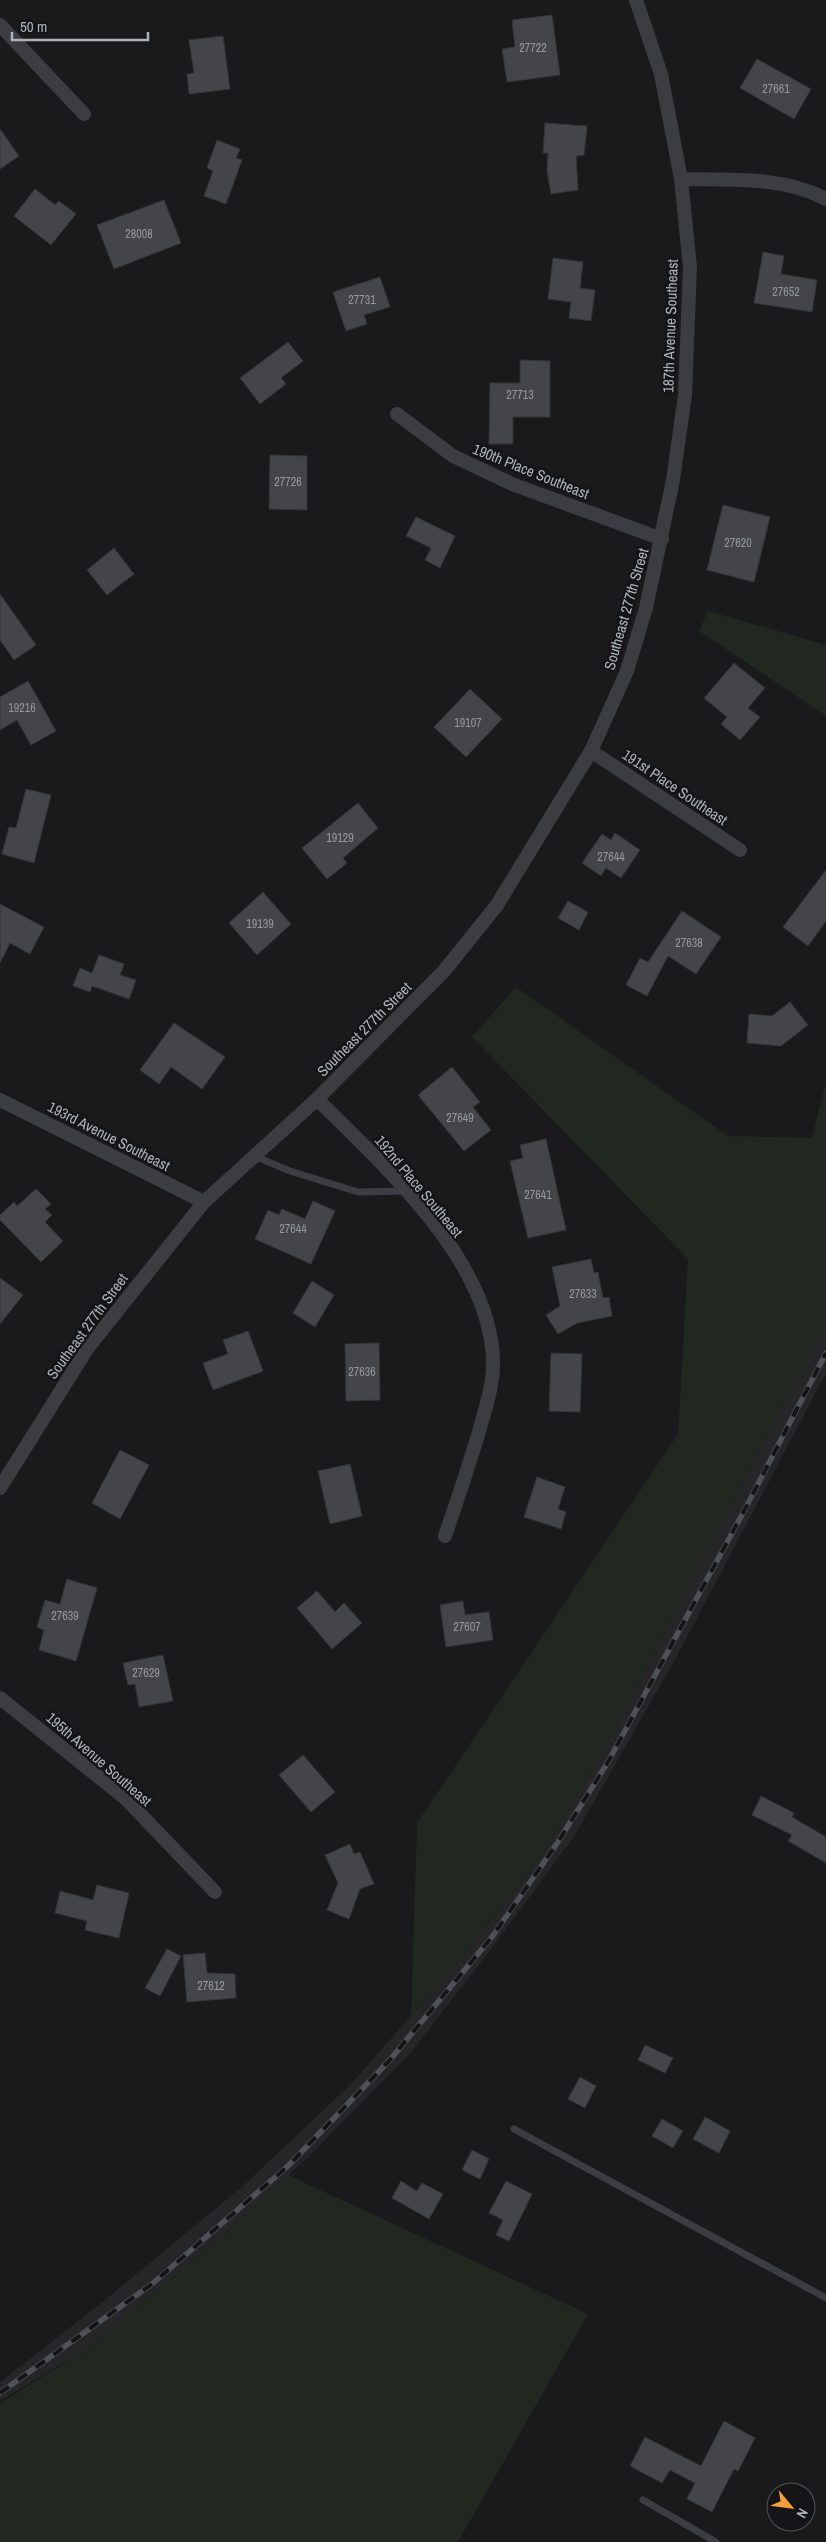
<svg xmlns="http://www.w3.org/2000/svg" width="826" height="2542" viewBox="0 0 826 2542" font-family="'Archivo Narrow',sans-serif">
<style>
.built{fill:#262629}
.green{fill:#202820}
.building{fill:#444549;stroke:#343538}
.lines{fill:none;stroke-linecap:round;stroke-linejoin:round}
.lane{stroke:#3b3d42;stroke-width:7}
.street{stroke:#3b3d42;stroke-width:14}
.rail-casing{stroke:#4e5157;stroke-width:5.5}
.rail{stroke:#151517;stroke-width:4;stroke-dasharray:11;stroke-linecap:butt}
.labels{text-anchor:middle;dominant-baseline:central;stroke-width:5;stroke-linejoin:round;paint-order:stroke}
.number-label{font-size:12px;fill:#92989f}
.street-label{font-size:15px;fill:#acb3bc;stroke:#151517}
</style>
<rect width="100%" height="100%" fill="#1a1a1c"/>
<path class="built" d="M826,1322V1373L676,1658L575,1835L492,1948L409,2055L307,2158L231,2228L93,2345L0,2401V2382L100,2304L243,2186L351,2084L455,1966L545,1851L603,1750Z"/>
<path class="green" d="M708,611L826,645V716L699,631Z
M516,987L728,1136L812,1138L826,1082V1322L603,1750L545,1851L455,1966L411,2016L417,1823L678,1434L688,1259L472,1037Z
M288,2175L588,2314L458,2542H0V2403L93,2345L231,2228Z"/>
<path class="building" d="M552,15L560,75L507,82L502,49L515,47L512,20Z
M223,36L230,89L189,94L187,74L194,73L189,40Z
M757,59L811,89L794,119L740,88Z
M545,123L587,126L584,155L576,156L578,190L551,194L547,171L548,153H543Z
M0,129L19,156L0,169Z
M217,140L240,149L236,158L242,160L226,204L204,196L213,171L207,168Z
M35,189L55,205L59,201L76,214L51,245L14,216Z
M164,200L181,243L114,269L97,225Z
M763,252L784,256L781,274L817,280L812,312L754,303Z
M553,258L583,262L580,288L595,290L591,321L569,318L571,302L548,299Z
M380,277L390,307L364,315L367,324L346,331L333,292Z
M288,342L303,361L281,378L286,384L260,404L240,378Z
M520,360L550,361V417H513V444H489L490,383H520Z
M270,455L307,456V510L269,509Z
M723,505L770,517L754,582L707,570Z
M416,517L455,536L440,568L425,560L431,548L406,536Z
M114,548L134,574L107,595L87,570Z
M0,594L36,645L14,660L0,640Z
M734,663L765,688L748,708L760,717L740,740L721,724L727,717L704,698Z
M28,681L56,731L31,745L17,720L0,730V697Z
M470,689L502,719L466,757L434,727Z
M26,789L51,795L34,863L2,854L9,827L16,828Z
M358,803L378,828L343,858L347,863L327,879L302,848Z
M615,833L640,850L621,878L606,868L601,876L582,863L602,834L611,840Z
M826,870V921L808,946L783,927Z
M263,892L291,924L257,955L229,923Z
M568,901L588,912L579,930L558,918Z
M0,904L44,927L30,954L10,943L0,963Z
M682,911L721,937L696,974L668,956L647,996L626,985L640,958L648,962Z
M99,955L124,964L120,975L136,980L129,999L92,986L90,992L73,986L80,968L92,973Z
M790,1002L808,1025L781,1046L747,1043L749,1014L772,1016Z
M174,1023L225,1057L202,1089L171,1067L159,1084L140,1070Z
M452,1067L480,1102L473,1107L491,1130L464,1151L418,1095Z
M546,1139L566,1230L528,1238L510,1161L523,1158L520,1145Z
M36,1189L51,1204L45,1209L52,1215L45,1222L63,1241L41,1262L0,1220V1215L14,1202L17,1206Z
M313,1201L335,1211L311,1264L255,1239L268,1210L279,1215L282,1209L305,1219Z
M591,1259L594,1273L598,1272L603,1298L609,1297L612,1316L577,1323L558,1334L546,1315L560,1306L552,1267Z
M0,1278L23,1295L0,1324Z
M312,1281L334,1295L315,1327L293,1313Z
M248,1331L263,1371L213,1390L203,1363L228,1354L223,1340Z
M379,1343L380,1400L346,1401L345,1344Z
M551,1353L582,1354L580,1412L549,1411Z
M120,1450L149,1465L120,1519L92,1503Z
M350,1464L362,1516L330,1524L318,1471Z
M537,1477L565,1487L558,1509L566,1512L561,1529L524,1517Z
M67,1579L97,1588L76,1661L39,1650L44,1630L37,1627L45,1600L60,1604Z
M317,1591L335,1612L344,1603L362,1623L332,1649L297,1608Z
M463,1601L465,1615L489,1612L493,1640L446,1647L440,1605Z
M163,1655L173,1701L139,1707L135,1684L128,1685L123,1663Z
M303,1755L335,1792L311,1812L279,1775Z
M761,1796L794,1813L792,1817L826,1837V1863L788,1841L792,1835L752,1815Z
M350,1844L354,1854L360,1852L374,1884L360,1889L349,1919L327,1910L338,1883L325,1855Z
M97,1885L129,1893L119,1938L85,1930L87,1921L55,1913L60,1891L93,1900Z
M167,1949L181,1956L160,1996L145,1988Z
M205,1953L207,1973L235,1974L236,1998L187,2002L183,1955Z
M645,2045L673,2058L665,2073L638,2060Z
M580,2077L596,2086L585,2108L568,2099Z
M705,2117L730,2131L719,2153L693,2139Z
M662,2119L683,2131L673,2148L652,2136Z
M472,2150L489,2159L480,2179L462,2170Z
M401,2181L417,2191L422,2183L443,2194L429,2219L392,2198Z
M506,2181L532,2194L509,2241L496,2235L503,2220L489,2213Z
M724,2421L755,2438L738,2471L734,2469L712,2512L687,2499L695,2483L670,2470L662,2483L630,2466L645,2437L701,2466Z"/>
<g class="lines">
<path class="lane" d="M254,1156L290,1171L358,1192L405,1191
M514,2129L826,2298
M643,2500L716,2542"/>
<path class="street" d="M0,25L84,114
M681,179C729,180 783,176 826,199
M397,414L453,456L512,484L662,539
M591,751L740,850
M317,1099C384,1166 494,1263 493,1365C493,1384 487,1403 482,1421C471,1460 458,1498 445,1536
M0,1100L204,1202
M0,1488L87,1349L204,1202L317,1099L444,971L497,905L591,751L627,671L646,608L673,480L685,395L690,267L681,179L661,74L636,0
M0,1698L125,1798L215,1892"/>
<g class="rail-casing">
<path id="rail" d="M0,2393L152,2284L288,2166L389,2061L492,1937L558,1842L608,1762L744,1511L826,1353"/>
</g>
<use href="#rail" class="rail"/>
</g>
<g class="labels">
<g class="number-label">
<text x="533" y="48">27722</text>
<text x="776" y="89">27661</text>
<text x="139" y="234">28008</text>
<text x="786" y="292">27652</text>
<text x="362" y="300">27731</text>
<text x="520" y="395">27713</text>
<text x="288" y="482">27726</text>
<text x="738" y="543">27620</text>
<text x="22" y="708">19216</text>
<text x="468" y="723">19107</text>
<text x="340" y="838">19129</text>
<text x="611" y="857">27644</text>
<text x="260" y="924">19139</text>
<text x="689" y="943">27638</text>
<text x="460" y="1118">27649</text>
<text x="538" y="1195">27641</text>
<text x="293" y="1229">27644</text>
<text x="583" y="1294">27633</text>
<text x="362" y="1372">27636</text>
<text x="65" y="1616">27639</text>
<text x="467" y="1627">27607</text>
<text x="146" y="1673">27629</text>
<text x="211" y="1986">27612</text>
</g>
<g class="street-label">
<text transform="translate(670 326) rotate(-88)">187th Avenue Southeast</text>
<text transform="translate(531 471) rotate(22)">190th Place Southeast</text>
<text transform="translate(626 609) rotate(-74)">Southeast 277th Street</text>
<text transform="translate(675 787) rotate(34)">191st Place Southeast</text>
<text transform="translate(364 1029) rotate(-45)">Southeast 277th Street</text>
<text transform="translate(109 1136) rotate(27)">193rd Avenue Southeast</text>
<text transform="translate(419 1186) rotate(50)">192nd Place Southeast</text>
<text transform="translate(87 1326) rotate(-54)">Southeast 277th Street</text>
<text transform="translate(99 1759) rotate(41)">195th Avenue Southeast</text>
</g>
</g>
<g transform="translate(791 2507) rotate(119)"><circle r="24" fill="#151517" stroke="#515459"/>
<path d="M0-4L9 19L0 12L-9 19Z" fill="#f59e3a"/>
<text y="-8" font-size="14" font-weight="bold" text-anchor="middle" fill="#acb3bc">N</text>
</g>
<path d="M12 32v8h136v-8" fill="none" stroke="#acb3bc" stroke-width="2.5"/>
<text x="20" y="32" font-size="15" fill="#acb3bc" stroke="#151517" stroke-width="4" paint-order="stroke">50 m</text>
</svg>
